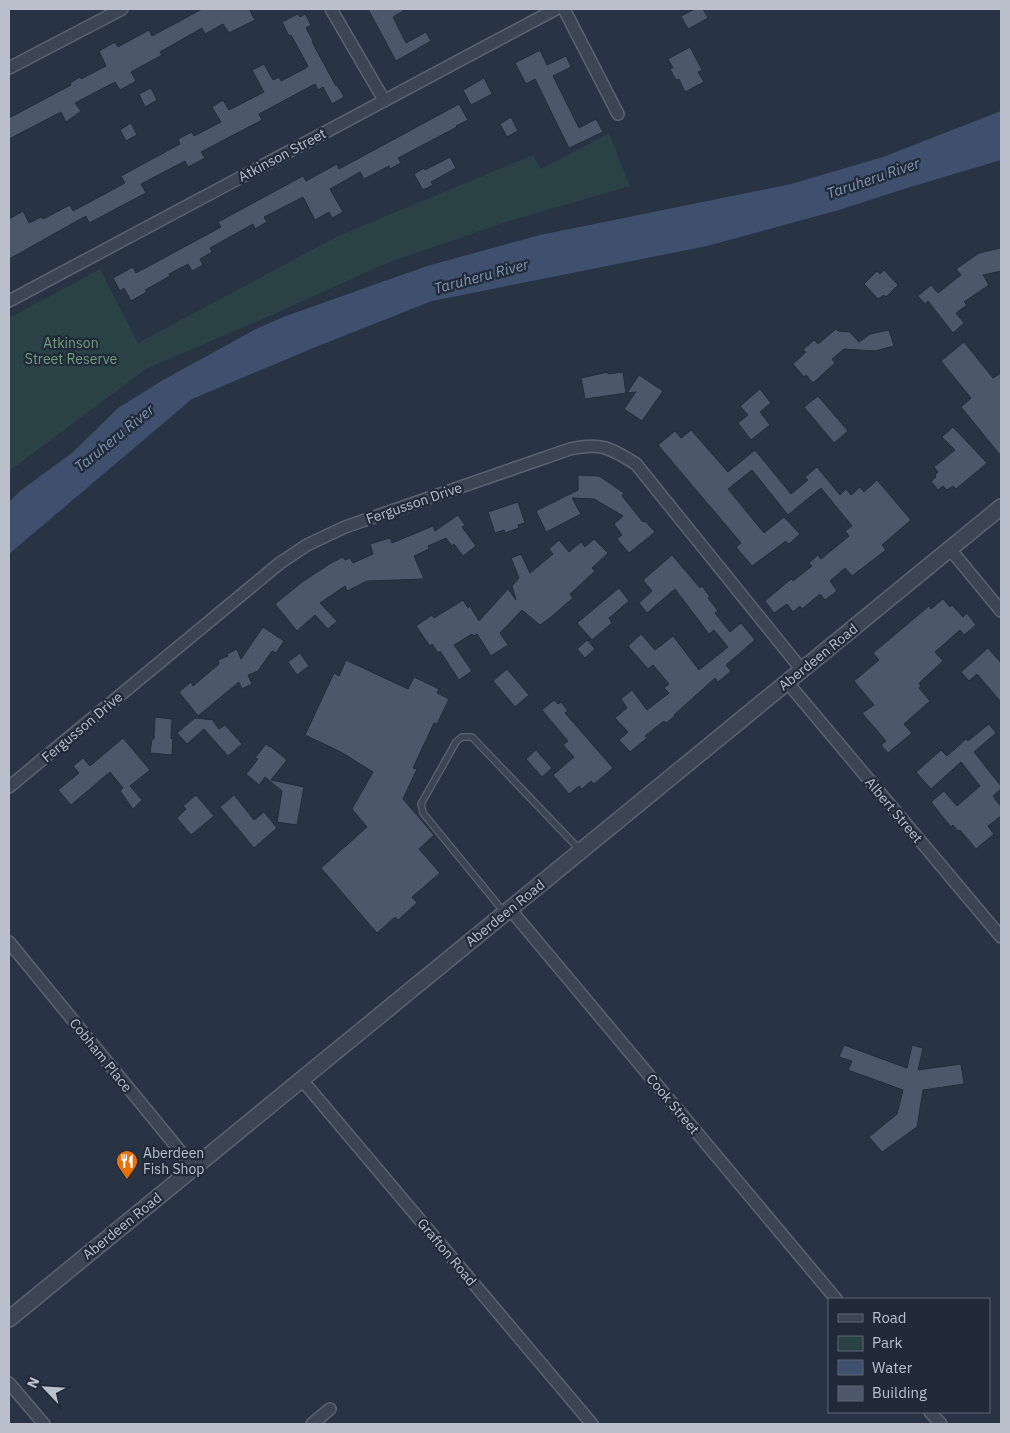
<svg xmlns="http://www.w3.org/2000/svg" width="1010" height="1433" viewBox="0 0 1010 1433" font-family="'IBM Plex Sans',sans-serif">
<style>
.green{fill:#2a4145}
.water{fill:#3e506d}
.building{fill:#4c576a;stroke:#232c3b}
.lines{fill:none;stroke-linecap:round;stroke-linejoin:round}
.service-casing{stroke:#5b6371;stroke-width:8}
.minor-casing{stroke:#5b6371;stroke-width:14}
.tertiary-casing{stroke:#5b6371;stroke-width:18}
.service{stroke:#3c4553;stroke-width:5.5}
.minor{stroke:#3c4553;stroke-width:11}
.tertiary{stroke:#3c4553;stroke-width:15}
.labels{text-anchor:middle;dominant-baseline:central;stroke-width:4.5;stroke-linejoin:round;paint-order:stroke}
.street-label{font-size:14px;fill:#bac1cd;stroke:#212a39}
.park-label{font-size:14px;fill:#719d7d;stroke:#212a39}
.poi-label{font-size:14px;fill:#bac1cd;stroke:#212a39;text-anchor:start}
.water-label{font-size:15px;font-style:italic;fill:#8296b3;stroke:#212a39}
</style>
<rect width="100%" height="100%" fill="#283344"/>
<path class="green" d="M609,133L630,186L509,221L387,263L265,318L146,369L9,471V318L100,269L138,343L338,236L533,155L541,169Z"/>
<path class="water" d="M1001,111V160L907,188L839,210L707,246L432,301L318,346L192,399L9,554V502L20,491L72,453L118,408L163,380L256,329L286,316L427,266L540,235L791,184L883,157Z"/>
<path class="building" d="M202,9H249L255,20L229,33L223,24L205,34L202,28L160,52L162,55L131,72L136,81L120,90L115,82L75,103L81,111L66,122L61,112L9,139V118L71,85L70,83L80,77L81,79L106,66L99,51L115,42L118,47L149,30L152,36Z
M368,9H406L393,17L406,43L426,32L431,41L396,61Z
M695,9H703L708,18L688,29L681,16Z
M298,14L300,17L305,14L311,25L306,28L313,41L312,42L336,86L337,85L344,97L332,104L323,87L318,90L315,84L259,114L262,120L201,152L205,158L188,167L185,161L141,184L146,193L89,223L86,216L9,259V219L23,211L29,223L41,217L43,219L70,205L73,211L125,183L121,176L180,144L178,139L192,132L194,136L221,122L212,107L223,100L229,110L264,92L252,70L264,64L273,80L279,77L281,81L306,68L308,66L291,35L289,36L282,22Z
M690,47L702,70L698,72L704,82L685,92L679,79L676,80L670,69L673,68L668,59Z
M540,50L547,65L566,56L571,67L553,76L579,128L596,119L603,132L569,148L535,79L526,84L515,63Z
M484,78L492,94L471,105L463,90Z
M151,88L157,100L145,107L139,94Z
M459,104L468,120L456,126L457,127L398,158L401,163L390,169L389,166L364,179L360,172L330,189L343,212L332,218L329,212L315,220L303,197L264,217L267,222L255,229L253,224L210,248L212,252L200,259L203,265L192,271L188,264L169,274L170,276L145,290L147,292L131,301L124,288L120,291L113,278L133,267L136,273L221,227L218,222L303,176L306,181L337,164L339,169Z
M511,117L518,131L507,137L500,124Z
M131,123L137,135L126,141L120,130Z
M450,157L456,168L431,182L433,185L423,190L414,174L424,168L425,170Z
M1001,248V271L983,275L989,285L964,302L967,305L956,313L964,323L953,333L928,301L925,304L918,296L931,285L938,293L961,275L956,269L979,253Z
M884,270L898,285L886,297L884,295L878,299L864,284L877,271L880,274Z
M836,329L838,331L850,332L859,342L870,334L889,330L894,346L875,351L844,349L832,359L835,363L813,383L806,375L804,377L793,364L806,352L803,350L814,340L818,344Z
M964,342L993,378L1001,373V456L961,407L971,398L941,361Z
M608,372V374L623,372L626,393L585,399L581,378Z
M639,375L663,391L642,421L624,409L636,392L627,393Z
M760,389L771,403L760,412L770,425L751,440L738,423L748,415L740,406Z
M818,396L848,431L834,443L804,407Z
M953,427L987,463L956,489L953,486L947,490L943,486L938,490L931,481L936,477L935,475L938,472L934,467L955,450L942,437Z
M691,430L728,472L755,450L791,494L808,480L805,477L817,467L840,495L846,489L851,495L860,487L864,492L877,480L911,520L882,545L886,550L852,576L845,568L830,581L837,591L825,600L820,594L802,609L800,606L793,612L787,604L774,613L765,601L791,579L793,581L812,566L809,563L818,555L821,559L849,536L845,531L852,526L821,488L788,515L752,470L728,489L764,533L784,517L800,534L789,544L786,541L752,566L736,547L741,543L658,445L675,431L681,438Z
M578,475L599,476L624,493L622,496L643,522L645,521L655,532L629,553L617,539L622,535L614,524L623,516L594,499L572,498L581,514L546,532L536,511L578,490Z
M518,502L525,523L518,525L519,528L505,533L504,530L495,533L488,512Z
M458,515L465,525L462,527L476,546L463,556L454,544L452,546L446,538L428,546L429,549L414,556L424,579L367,581L347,591L345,586L320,603L337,621L328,629L315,615L297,631L275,604L302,582L331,563L343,557L345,560L350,558L353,563L373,554L370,544L390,538L392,543L433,526L435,531Z
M594,539L608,553L592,568L595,571L570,594L573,598L551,617L540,625L522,610L500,633L508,645L491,656L477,634L474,636L472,634L454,645L472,671L459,680L440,651L438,653L432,644L430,646L416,626L432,615L434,618L463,600L468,608L470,606L479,621L508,589L516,600L512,586L519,578L511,558L521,554L530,573L553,554L549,549L559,540L569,552L581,542L585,547Z
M672,555L700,588L702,586L710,597L708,598L718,611L715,613L730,632L741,623L755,640L726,665L731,671L718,682L715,678L674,715L675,716L666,723L664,721L645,736L647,738L630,752L619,740L628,732L615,718L627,708L621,699L632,690L647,710L669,693L664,688L669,684L653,665L648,669L628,646L641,634L655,650L673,636L699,670L728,647L714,630L709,634L675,589L647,613L639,603L652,591L643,580Z
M619,588L629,601L609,618L612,623L592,640L577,623Z
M943,599L950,607L952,605L963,617L967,613L976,625L964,635L960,630L935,652L943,661L919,683L921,686L919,688L930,701L904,724L912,733L888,753L881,745L886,741L862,713L874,705L854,681L879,660L873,653L929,606L931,609Z
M263,627L284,641L276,653L272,651L258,671L248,675L252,684L242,689L239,682L198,716L179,692L191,682L193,686L219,664L218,660L228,656L227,654L237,649L241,659Z
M587,640L595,649L585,658L577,649Z
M988,648L1001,663V702L977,674L969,681L961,672Z
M300,653L309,666L297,675L288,662Z
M346,660L408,689L414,677L439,689L437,693L449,699L437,724L434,723L413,768L417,769L403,799L434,835L419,849L440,873L412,897L417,903L398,920L395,917L377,933L321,868L367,827L352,809L373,772L341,752L305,735L334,673L339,676Z
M507,669L529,695L515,707L493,681Z
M554,700L558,704L561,702L568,711L565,713L613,768L594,784L591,781L582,789L579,786L569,794L553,775L574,757L563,745L568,741L542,710Z
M155,717L172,719L171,739L173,737L172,755L150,753L152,739H154Z
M195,718L214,720L213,721L219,729L225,725L242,744L228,756L204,729L187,744L177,733Z
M989,724L996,733L974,752L1001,786V789L993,796L1001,807V816L988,826L994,834L976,849L960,830L958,831L953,825L951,827L931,802L944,791L957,806L980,786L961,762L931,789L916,772L941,750L947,756L966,739L968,741Z
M123,738L150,770L130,786L142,800L133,809L120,791L123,788L110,772L71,805L58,790L79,773L73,766L83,758L90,766Z
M266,744L269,747L270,746L287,760L271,780L304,787L297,825L277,822L282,791L265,777L259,785L246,774L258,759L255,758Z
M536,750L552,768L542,777L526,759Z
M196,795L214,816L191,835L177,818L186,809L183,806Z
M234,795L254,820L264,812L277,828L254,848L220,807Z
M844,1045L907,1068L912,1045L923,1048L918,1070L961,1064L964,1084L923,1090L917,1127L882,1152L869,1137L897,1114L903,1090L848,1070L852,1061L839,1057Z"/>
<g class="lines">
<g class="service-casing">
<path id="service" d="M504,912L423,813L421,804L456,742L462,737H472L581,851"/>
</g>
<g class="minor-casing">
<path id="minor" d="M331,9L384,100
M564,9L618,114
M9,68L122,9
M9,301L556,9
M950,549L1001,611
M787,682L1001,937
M9,787L280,563L307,545L345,527L570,449C600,442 611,448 636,464L802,670
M510,909L836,1299
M9,942L194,1168
M302,1080L592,1424
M9,1383L44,1424
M930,1412L941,1424
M312,1424L330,1409"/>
</g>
<g class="tertiary-casing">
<path id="tertiary" d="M9,1319L1001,507"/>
</g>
<use href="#service" class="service"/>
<use href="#minor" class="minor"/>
<use href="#tertiary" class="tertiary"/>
</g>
<defs>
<g id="restaurant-pin" transform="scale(1.125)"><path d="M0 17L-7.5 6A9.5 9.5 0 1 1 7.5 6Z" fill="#e8710a" stroke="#212a39"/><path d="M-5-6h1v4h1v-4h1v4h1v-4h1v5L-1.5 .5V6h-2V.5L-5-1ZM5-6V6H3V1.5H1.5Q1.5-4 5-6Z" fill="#fff"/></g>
</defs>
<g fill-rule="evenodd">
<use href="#restaurant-pin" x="127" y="1161"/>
</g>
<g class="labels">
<g class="street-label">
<text transform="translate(282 155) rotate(-28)">Atkinson Street</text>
<text transform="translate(414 503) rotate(-19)">Fergusson Drive</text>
<text transform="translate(818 657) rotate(-39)">Aberdeen Road</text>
<text transform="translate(82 727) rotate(-40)">Fergusson Drive</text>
<text transform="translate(894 810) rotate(50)">Albert Street</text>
<text transform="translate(505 913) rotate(-39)">Aberdeen Road</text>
<text transform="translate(101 1055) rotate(51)">Cobham Place</text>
<text transform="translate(673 1104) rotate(50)">Cook Street</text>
<text transform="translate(122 1226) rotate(-39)">Aberdeen Road</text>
<text transform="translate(447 1252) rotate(50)">Grafton Road</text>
</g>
<g class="park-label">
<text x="71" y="343">Atkinson<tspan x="71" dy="16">Street Reserve</tspan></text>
</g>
<g class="poi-label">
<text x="143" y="1153">Aberdeen<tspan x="143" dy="16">Fish Shop</tspan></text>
</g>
<g class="water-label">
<text transform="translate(873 178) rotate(-19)">Taruheru River</text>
<text transform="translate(481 276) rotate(-15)">Taruheru River</text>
<text transform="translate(114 438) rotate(-39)">Taruheru River</text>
</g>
</g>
<rect width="1010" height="1433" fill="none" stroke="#bac1cd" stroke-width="20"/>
<rect x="828" y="1298" width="162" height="115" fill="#212a39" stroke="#5e6674"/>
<rect x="838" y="1314" width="25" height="8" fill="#3c4553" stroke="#5e6674"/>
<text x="872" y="1323" font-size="15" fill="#bac1cd">Road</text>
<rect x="838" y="1336" width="25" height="15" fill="#2a4145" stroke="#5e6674"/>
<text x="872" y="1348" font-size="15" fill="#bac1cd">Park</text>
<rect x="838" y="1360" width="25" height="15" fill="#3e506d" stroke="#5e6674"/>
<text x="872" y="1373" font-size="15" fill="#bac1cd">Water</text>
<rect x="838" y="1386" width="25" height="15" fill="#4c576a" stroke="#5e6674"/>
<text x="872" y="1398" font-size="15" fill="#bac1cd">Building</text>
<g transform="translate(45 1388) rotate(295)" stroke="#212a39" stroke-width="4" paint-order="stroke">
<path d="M0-4L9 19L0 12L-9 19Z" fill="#bac1cd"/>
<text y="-8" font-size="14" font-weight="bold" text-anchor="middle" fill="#bac1cd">N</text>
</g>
</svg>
